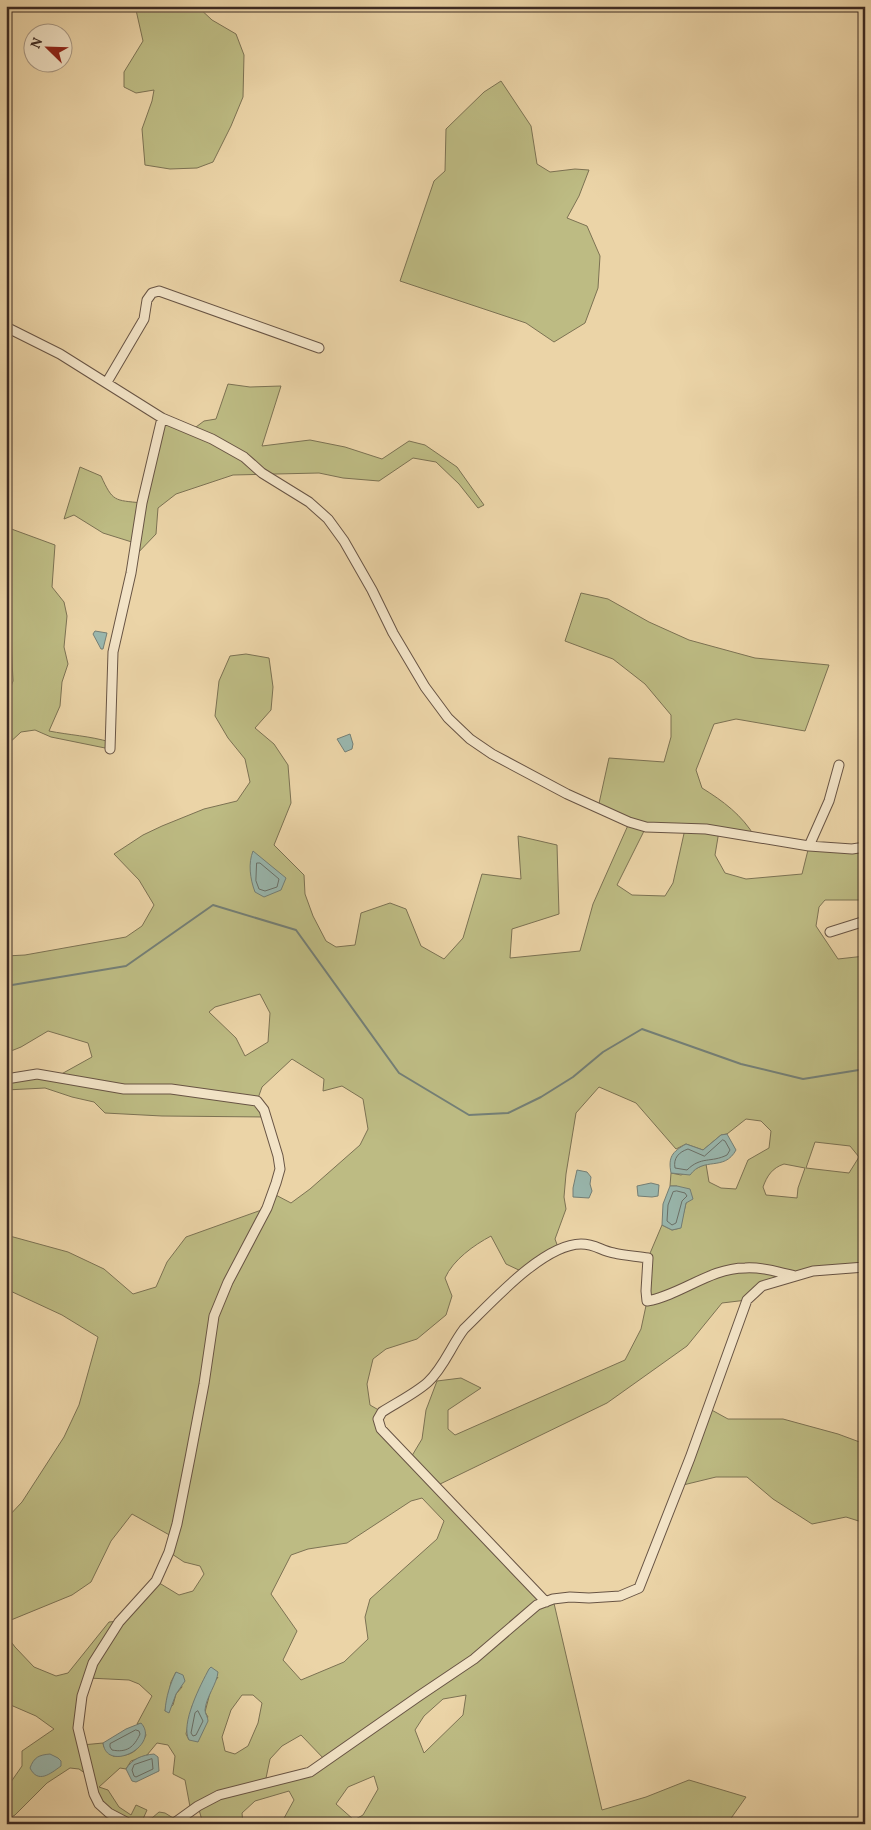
<svg xmlns="http://www.w3.org/2000/svg" width="871" height="1830" viewBox="0 0 871 1830" font-family="Vollkorn,serif">
<style>
.green{fill:#bdbb83;stroke:#7c7253;fill-rule:evenodd}
.water{fill:#99b7ae;stroke:#747f76}
.lines{fill:none;stroke-linecap:round;stroke-linejoin:round}
.shore{stroke:#6a7068;stroke-width:1}
.stream{stroke:#747f76;stroke-width:2}
.minor-casing{stroke:#685444;stroke-width:11}
.minor{stroke:#f2e3c6;stroke-width:9}
</style>
<rect width="100%" height="100%" fill="#ebd4a7"/>
<filter id="stains"><feTurbulence type="fractalNoise" baseFrequency=".004" numOctaves="4"/><feColorMatrix values="0 0 0 0 .2 0 0 0 0 .09 0 0 0 0 .02 0 0 0 .5 -.17"/></filter>
<radialGradient id="worn" r=".72"><stop offset=".6" stop-color="#630" stop-opacity="0"/><stop offset="1" stop-color="#630" stop-opacity=".3"/></radialGradient>
<path class="green" d="M131,6H197L212,20L236,34L244,55L243,97L231,126L213,162L197,168L170,169L145,165L142,129L152,101L154,90L136,93L124,87V72L143,41L136,10Z
M501,81L531,126L537,164L550,172L575,169L589,170L579,196L567,218L587,226L600,256L598,288L585,323L554,342L526,323L400,281L434,181L445,171L446,129L484,92Z
M228,384L250,387L281,386L262,446L310,440L345,447L382,459L409,441L425,445L457,467L484,505L478,508L459,484L436,462L413,458L379,481L343,478L319,473L233,475L176,494L158,508L156,534L133,558L135,543L103,533L74,515L64,519L80,467L101,476C113,502 114,500 142,503L162,418L192,430L204,421L216,419Z
M6,527L55,545L52,587L64,602L67,616L64,647L68,664L62,682L60,706L49,731C69,735 90,736 110,742V749L51,737L35,730L21,732L6,746V700L13,681L10,620L6,605Z
M581,593L608,599L649,622L689,640L755,658L829,665L805,731L736,719L714,724L696,770L702,788C723,801 742,815 755,837L719,831L715,855L725,873L746,879L802,874L809,846L865,847V900H825L819,907L816,926L838,959L865,956V1267L813,1271L762,1286L747,1300L722,1303L687,1346L607,1403L436,1486L546,1601L553,1599L602,1810L646,1797L689,1780L746,1797L727,1824H277L283,1820L294,1800L289,1791L255,1801L242,1813L243,1824H203L198,1806L191,1812L185,1780L173,1774L175,1756L168,1745L157,1743L147,1755L131,1761L126,1769L120,1768L99,1787L108,1790L119,1807L131,1815L136,1805L147,1810L143,1819L152,1818L159,1812L165,1813L178,1821L174,1824H102L109,1813L89,1776L79,1769L70,1768L47,1783L15,1815L6,1820V1789L22,1766V1751L54,1729L36,1716L6,1703V1635L15,1647L34,1667L56,1676L68,1673L109,1622L119,1621L156,1581L179,1595L193,1591L204,1574L200,1566L184,1562L169,1552L173,1537L132,1514L111,1541L91,1582L72,1595L11,1620L6,1627V1519L22,1502L64,1437L79,1405L98,1337L62,1315L6,1289V1235L68,1252L104,1269L133,1294L156,1287L167,1262L186,1237L267,1208L272,1193L291,1203L310,1189L360,1145L368,1129L363,1099L342,1086L323,1091L324,1079L292,1059L262,1087L257,1101L266,1117L162,1116L105,1113L94,1102L72,1097L45,1088L6,1090V1079L56,1077L92,1057L88,1043L48,1031L21,1047L6,1053V956L25,955L126,937L142,926L154,905L139,880L114,854L143,835L162,826L204,809L237,801L250,782L245,759L228,738L215,716L219,681L230,656L246,654L269,658L273,687L271,710L255,728L274,744L288,765L291,803L274,845L304,875L305,894L313,916L326,941L336,947L355,945L361,913L390,903L406,909L421,946L444,959L463,938L482,874L521,879L518,836L557,845L559,914L512,929L510,958L580,951L593,904L629,823L598,808L609,758L664,762L671,737V715L645,684L613,659L565,641ZM646,827L685,829L673,883L665,896L632,895L617,885ZM260,994L270,1013L268,1042L245,1056L236,1038L209,1012L215,1007ZM599,1087L636,1103L676,1149L686,1144L703,1150L721,1135L727,1134L746,1119L761,1121L771,1131L769,1148L748,1160L736,1189L721,1188L709,1182L706,1164L681,1175L671,1173L670,1186H677L686,1203L680,1228L672,1230L662,1225L648,1258L647,1301L641,1329L625,1360L455,1435L448,1429V1410L481,1388L461,1378L437,1381L426,1410L422,1439L410,1459L381,1429L382,1412L370,1405L367,1384L373,1359L386,1349L417,1339L446,1315L452,1296L445,1278C453,1260 474,1245 491,1236L506,1264L523,1272L559,1250L555,1239L566,1209L564,1197L566,1174L576,1113ZM815,1142L850,1146L859,1157L849,1173L806,1168ZM784,1164L805,1168L798,1188L797,1198L766,1195L763,1187C767,1176 772,1168 784,1164ZM422,1498L444,1521L437,1539L370,1599L365,1617L368,1639L344,1662L301,1680L283,1660L297,1631L271,1594L291,1555L308,1549L347,1543L411,1501ZM176,1672L182,1687L176,1694L173,1705L165,1711L171,1682ZM218,1677L212,1685L205,1712L208,1717L189,1740L186,1734L192,1706ZM88,1678L129,1680L139,1684L152,1696L137,1724H141L146,1735C137,1752 132,1756 113,1756L104,1747L103,1743L82,1745L78,1728ZM242,1695H253L262,1703L258,1723L248,1746L235,1754L225,1751L222,1737L231,1710ZM466,1695L463,1715L424,1753L415,1730L424,1716L443,1699ZM301,1735L326,1761L310,1772L265,1783L270,1759L282,1746ZM374,1776L378,1789L363,1815L354,1820L336,1804L348,1787Z
M708,1408L728,1419H783L838,1434L865,1444V1523L846,1517L812,1524L773,1499L747,1477H716L679,1486Z"/>
<path class="water" d="M95,631L107,633L103,649H101L93,634Z
M350,734L353,744L352,749L345,752L337,739Z
M253,851L286,878L281,890L264,897L255,892C250,879 248,863 253,851Z
M727,1134L736,1150C724,1172 704,1156 690,1175L671,1173C668,1157 672,1152 686,1144L703,1150L721,1135Z
M577,1170L587,1172L591,1177L590,1184L592,1191L589,1198L573,1197V1188Z
M651,1183L659,1185L658,1196L652,1197L638,1196L637,1186Z
M670,1186H677L690,1189L693,1199L686,1203L681,1228L672,1230L662,1225L663,1204Z
M211,1667L218,1672C217,1684 206,1697 205,1710C205,1714 208,1717 208,1721L198,1742L189,1740C180,1724 201,1684 209,1669Z
M176,1672L183,1675L185,1681L176,1694L169,1713L165,1711C166,1697 170,1684 176,1672Z
M141,1723C161,1745 107,1774 103,1743L126,1729Z
M50,1754L58,1758L61,1761V1766C50,1774 38,1784 30,1768C34,1757 39,1755 50,1754Z
M154,1754L158,1757L159,1771L136,1782L132,1781L126,1769C132,1759 142,1755 154,1754Z"/>
<g class="lines">
<path class="shore" d="M257,863H260L279,879L277,887L265,891L259,889L256,881Z
M723,1140L725,1141L730,1150L727,1155C711,1163 701,1156 687,1170L675,1168C673,1158 679,1152 688,1149L704,1156Z
M677,1191L685,1193L687,1196L682,1201L676,1223L672,1225L667,1221L668,1205L673,1192Z
M198,1711L203,1721L196,1735L193,1736L191,1733L195,1713Z
M136,1730L139,1731L140,1734C134,1747 127,1753 112,1750L110,1747V1744Z
M152,1759L153,1769L136,1777L134,1776L132,1770L134,1765Z"/>
<path class="stream" d="M6,986L126,966L213,905L296,930L399,1073L469,1115L508,1113L541,1097L573,1077L603,1052L642,1029L741,1064L803,1079L865,1069"/>
<g class="minor-casing">
<path id="minor" d="M6,327L60,354L162,418L212,439L244,457L262,473L309,502L328,519L344,541L372,590L393,633L425,687L448,718L470,739L492,754L567,794L629,822L646,827L706,829L809,846L852,849L865,847
M107,382L144,319L147,300L152,293L159,291L319,348
M110,749L113,652L131,573L142,503L162,418
M809,846L829,801L839,765
M830,932L865,921
M6,1079L37,1074L124,1089H171L257,1101L264,1110L278,1156L280,1169L276,1183L267,1208L228,1282L214,1316L204,1384L190,1458L177,1524L169,1552L156,1581L119,1622L93,1663L82,1696L78,1728L94,1794L99,1804L109,1813L130,1824
M546,1602L381,1429L378,1419L382,1412C396,1403 416,1393 428,1382C444,1367 451,1346 464,1329C490,1304 543,1244 581,1244C596,1244 601,1251 614,1253C625,1256 637,1256 648,1258L646,1291L647,1301C681,1295 710,1268 745,1268C762,1267 779,1272 795,1276
M173,1824L198,1806L219,1795L310,1772L419,1696L474,1659L537,1605L553,1599L570,1597L589,1598L620,1596L639,1588L690,1458L747,1300L762,1286L813,1271L865,1267"/>
</g>
<use href="#minor" class="minor"/>
</g>
<rect width="871" height="1830" fill="none" stroke="#ebd4a7" stroke-width="25"/>
<rect x="8" y="8" width="856" height="1815" fill="none" stroke="#3c2a23" stroke-width="2.5"/>
<rect x="12" y="12" width="846" height="1805" fill="none" stroke="#3c2a23"/>
<g transform="translate(48 48) rotate(293)"><circle r="24" fill="#f2e3c6" stroke="#a99985"/>
<path d="M0-4L9 19L0 12L-9 19Z" fill="#8f2418"/>
<text y="-8" font-size="14" font-weight="bold" text-anchor="middle" fill="#3c2a23">N</text>
</g>
<rect width="100%" height="100%" filter="url(#stains)"/>
<rect width="100%" height="100%" fill="url(#worn)"/>
</svg>
